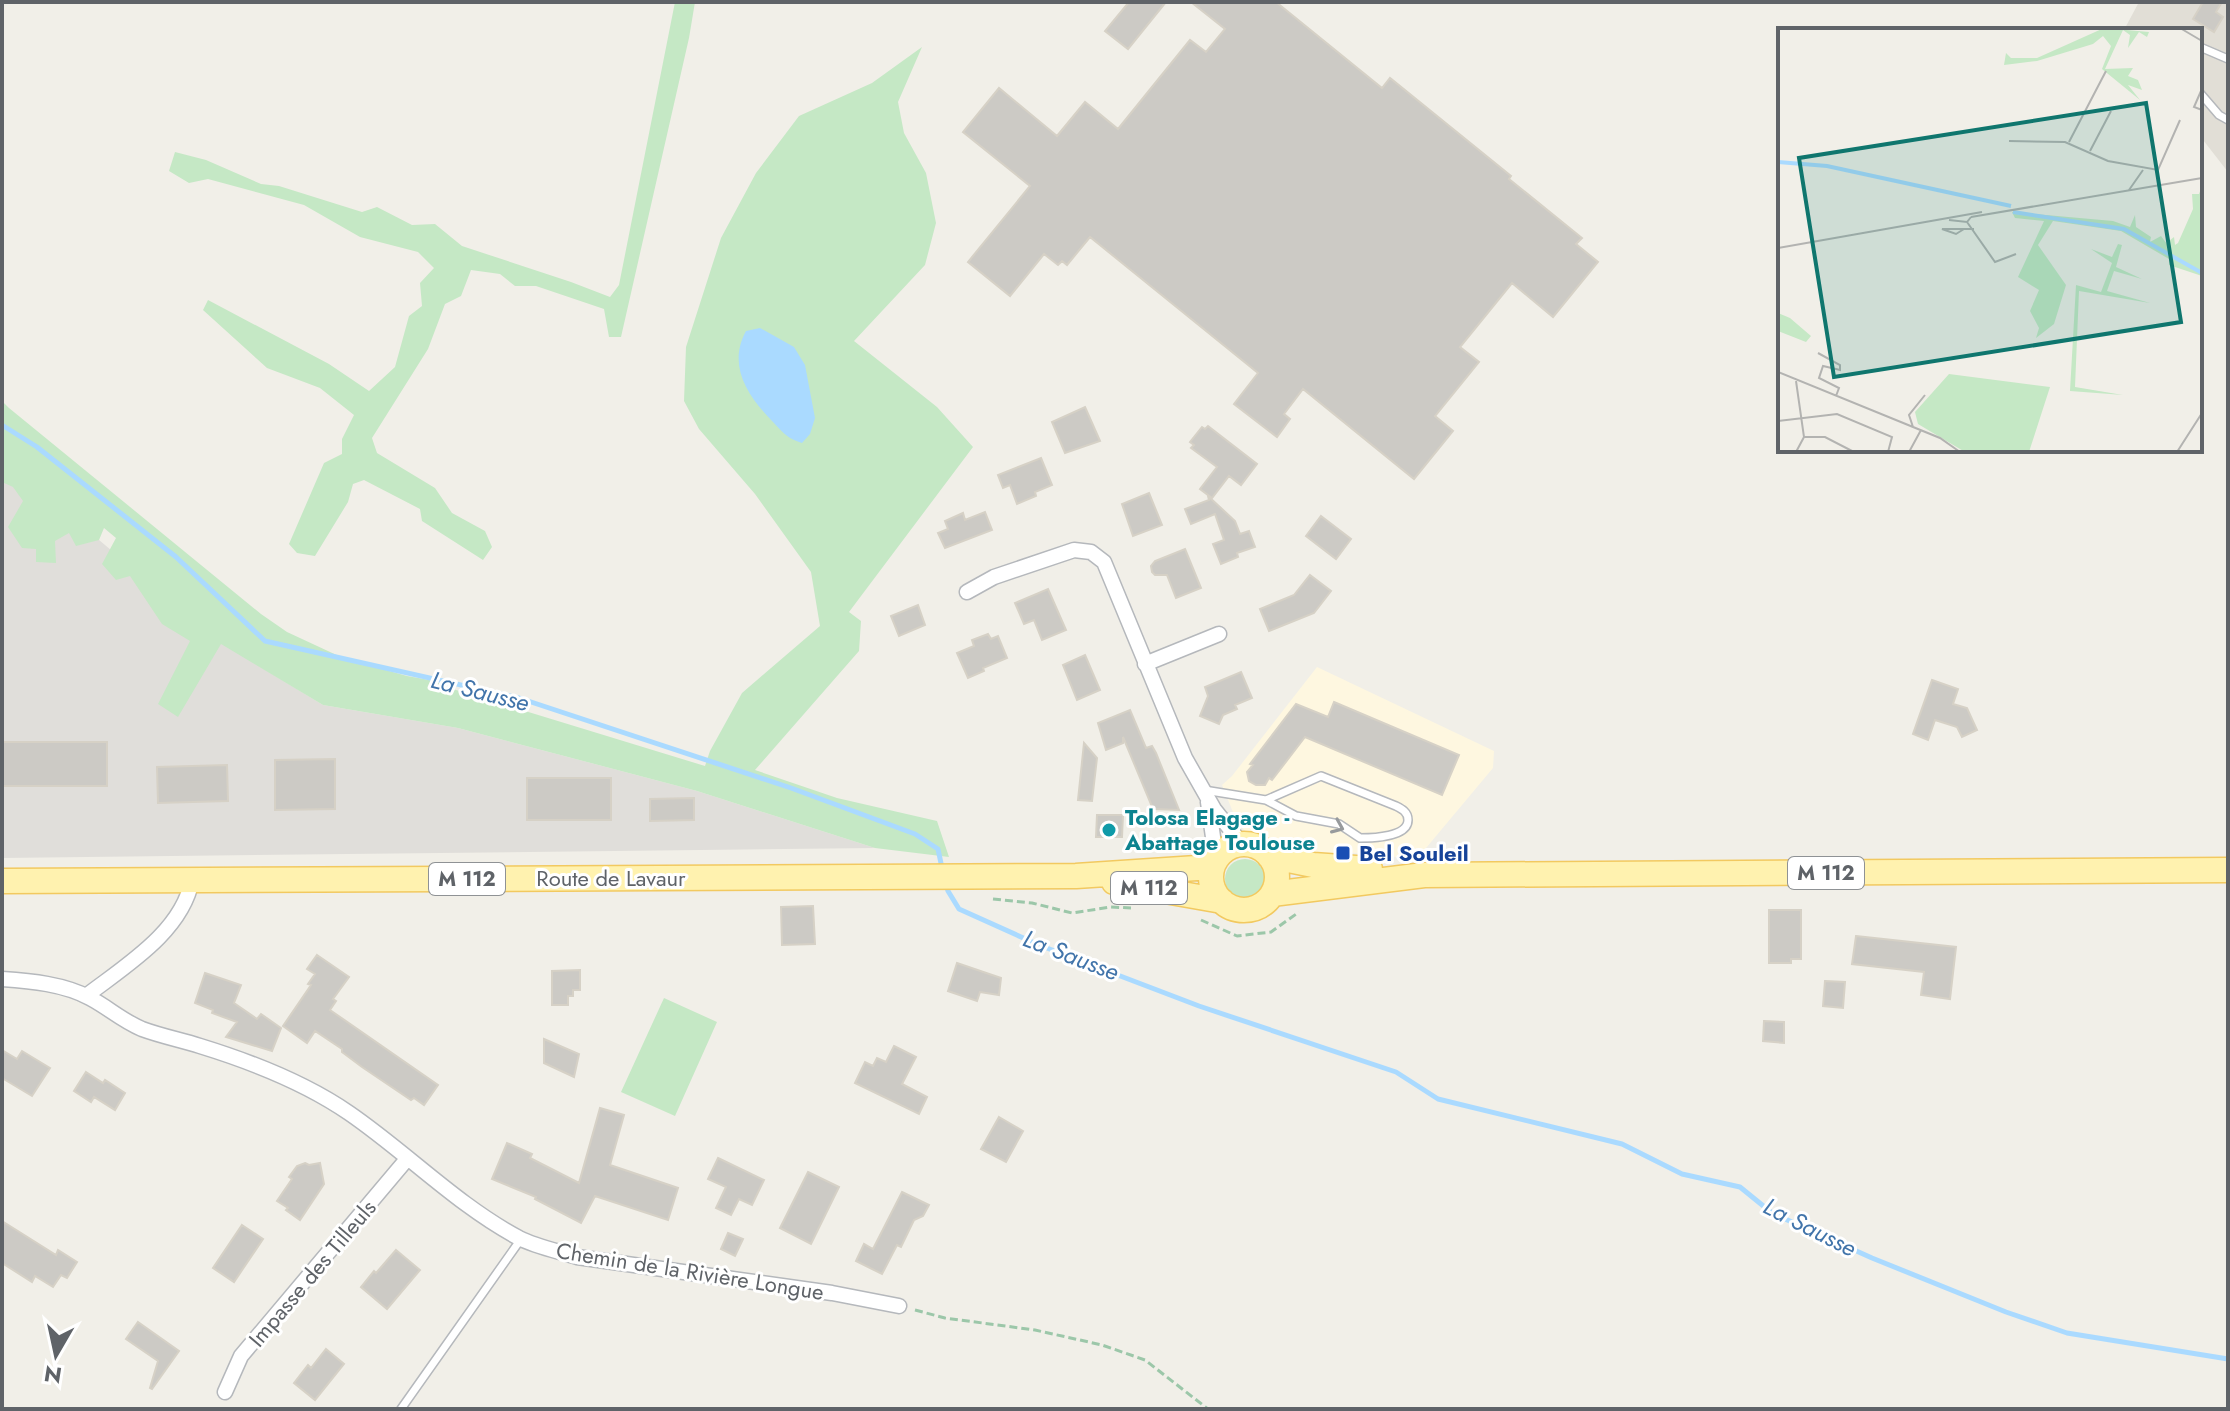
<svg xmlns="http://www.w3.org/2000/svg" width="2230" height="1411" viewBox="0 0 2230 1411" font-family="Jost,sans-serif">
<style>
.commercial{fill:#fef7e0}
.industrial{fill:#e0deda}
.education{fill:#e1ded6}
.green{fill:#c5e8c5}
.water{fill:#aadaff}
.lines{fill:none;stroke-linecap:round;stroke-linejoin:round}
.stream{stroke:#aadaff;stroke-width:5}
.building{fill:#cccac5;stroke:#d6d1c6;stroke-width:2}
.service-casing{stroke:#b5b8bc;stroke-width:10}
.minor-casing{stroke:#b5b8bc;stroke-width:17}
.primary-casing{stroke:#f2c960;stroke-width:27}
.path{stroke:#9cc7a9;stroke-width:3;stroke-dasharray:8 4;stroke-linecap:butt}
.service{stroke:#fff;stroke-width:7}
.minor{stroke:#fff;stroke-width:14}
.primary{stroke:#fff2af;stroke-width:24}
.oneway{stroke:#979a9d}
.culture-dot{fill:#0f9aa8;stroke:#fff;stroke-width:3}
.transit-dot{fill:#1a4fb4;stroke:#fff;stroke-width:3}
.labels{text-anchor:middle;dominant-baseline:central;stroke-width:6;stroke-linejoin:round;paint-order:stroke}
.shield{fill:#fff;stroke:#8f9295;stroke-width:2}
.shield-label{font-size:20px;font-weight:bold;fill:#5f6368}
.culture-label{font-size:22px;font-weight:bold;fill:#0d838f;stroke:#fff;text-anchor:start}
.transit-label{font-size:22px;font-weight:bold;fill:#164399;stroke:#fff;text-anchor:start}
.street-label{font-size:22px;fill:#5f6368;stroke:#fff}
.water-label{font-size:24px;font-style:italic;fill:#4174aa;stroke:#fff}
.inset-river{fill:none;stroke:#aadaff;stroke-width:4}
.inset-road{fill:none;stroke:#b3b3b1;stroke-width:2}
.view{fill:#0f766e;fill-opacity:0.15;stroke:#0f766e;stroke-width:4}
.inset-edge{fill:none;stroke:#5f6368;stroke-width:4}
</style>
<rect width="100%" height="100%" fill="#f1efe8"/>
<path class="commercial" d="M1317,667L1494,751L1493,768L1421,854L1397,857L1344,852L1319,858L1288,853L1269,838L1245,831L1237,822L1222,785L1232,776Z"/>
<path class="industrial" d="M2,458L221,643L323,705L458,728L697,791L875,848L2,858Z"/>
<path class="education" d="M2139,2H2228V172L2200,136V30H2124Z"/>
<path class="green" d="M675,2H695L689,38L621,337H609L604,309L536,286H515L500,274L471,270L461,296L445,304L428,349L372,438L377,453L435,488L452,513L485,531L492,547L483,560L422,521L420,509L364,480L353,484L348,502L315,556L297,553L289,544L324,463L342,454V439L354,415L320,388L267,368L203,310L208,300L329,364L369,391L395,367L409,316L422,306L420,283L434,268L418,252L360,237L304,205L208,179L189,183L169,171L175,152L206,160L261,184L279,186L362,212L377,207L412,225L435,224L462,246L571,282L610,297L619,285Z
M922,47L898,102L904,133L926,173L936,223L925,265L854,341L937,407L973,447L849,612L861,621L859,651L755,770L837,798L937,821L949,857L875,848L697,791L458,728L323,705L221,644L178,717L158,704L190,641L162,624L130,576L116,580L102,564L116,538L104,528L99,540L76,546L69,533L55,541L56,563L36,562V549L22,548L8,527L23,501L13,487L2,482V401L9,408L261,614L287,632L343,658L407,676L435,681L443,686L705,766L710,751L742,693L820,626L811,572L755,494L699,429L684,401L686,347L721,238L756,173L799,116L872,83Z
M1225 879a20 20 0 1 1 40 0a20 20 0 1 1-40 0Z
M664,998L717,1022L675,1116L621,1092Z"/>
<path class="water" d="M760,328L794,347L805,365L815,418L810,434L802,443C786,438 783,432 772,421C748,396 727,366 746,331Z"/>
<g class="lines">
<path class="stream" d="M2,425L37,447L176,557L265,641L519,698L791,788L915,834L938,849L942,868
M946,885L948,891L959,909L1039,945L1199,1006L1396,1072L1438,1099L1622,1144L1682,1174L1740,1187L1772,1213L1872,1258L2006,1312L2067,1333L2228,1359"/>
</g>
<path class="building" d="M1129,2H1166L1128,49L1105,31Z
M1191,2H1276L1382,88L1390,78L1511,176L1509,179L1582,238L1576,244L1598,262L1553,317L1512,283L1460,347L1479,362L1435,416L1453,431L1414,479L1303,389L1284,414L1290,419L1277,437L1234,404L1258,373L1090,237L1067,265L1062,261L1058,265L1044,254L1010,296L968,262L1030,186L963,132L999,88L1057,136L1085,102L1118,129L1190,40L1206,52L1225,29Z
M2203,2H2222L2216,12L2223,17L2214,32L2193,19Z
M1085,407L1100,441L1065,453L1052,422Z
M1208,426L1257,464L1241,485L1229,476L1212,498L1200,489L1217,467L1191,448L1194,445L1190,442L1202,427L1205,429Z
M1041,458L1052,485L1035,492L1036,496L1017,504L1010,485L1003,488L998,475Z
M1149,493L1162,525L1133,536L1122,504Z
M1208,496L1235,521L1240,534L1249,531L1255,547L1237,553L1238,557L1221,564L1213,544L1224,540L1215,514L1191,524L1185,509L1209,500Z
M985,512L992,530L945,548L938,533L948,529L945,521L963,513L965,520Z
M1321,516L1351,539L1336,559L1306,536Z
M1185,549L1201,588L1176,598L1167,575H1155L1152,572L1151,566L1155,561Z
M1310,575L1331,591L1314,613L1269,631L1260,609L1294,595Z
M1048,589L1066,630L1042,640L1034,620L1024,624L1015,603Z
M918,605L925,625L899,636L891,616Z
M988,634L991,639L998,636L1007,658L983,668L984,671L968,678L957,653L974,646L972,640Z
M1085,655L1100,690L1077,700L1063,665Z
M1241,672L1252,698L1235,705L1237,709L1223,715L1219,724L1200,716L1208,696L1205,687Z
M1932,680L1958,689L1953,704L1967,708L1977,730L1962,737L1957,727L1935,720L1928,740L1913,734Z
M1334,702L1459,755L1442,795L1305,737L1272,780L1269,778L1265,785H1256L1249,781L1247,772L1253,765L1250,764L1296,704L1328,717Z
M1130,710L1146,748L1152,746L1156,753L1179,810L1153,809L1123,737V743L1106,750L1098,723Z
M2,742H107V786H2Z
M1084,743L1097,758L1092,801L1078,800Z
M335,759V809L275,810V760Z
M227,765L228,801L158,803L157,767Z
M527,778H611V820H527Z
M694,798V820L650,821V799Z
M1097,815H1123L1122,837H1096Z
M813,906L815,944L782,945L781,907Z
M1769,910H1801V959H1791V963H1769Z
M1856,936L1956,947L1950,999L1921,995L1924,972L1852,964Z
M317,955L349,977L333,999L336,1001L330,1010L438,1085L424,1105L414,1098L411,1100L362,1067L342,1052V1049L315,1031L307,1043L283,1026L311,985L308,984L315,974L307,969Z
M957,963L1001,978L999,995L980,992L977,1001L948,991Z
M580,970V990H573V996H568V1005H552V971Z
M205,973L241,985L234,1003L257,1019L261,1014L281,1028L272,1051L226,1037L237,1022L212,1013L213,1010L195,1003Z
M1825,981L1845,982L1843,1008L1823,1006Z
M1764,1021L1784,1022V1043L1763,1041Z
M544,1039L579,1054L574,1077L544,1063Z
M894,1046L916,1057L902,1084L927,1097L919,1114L855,1083L865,1062L873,1066L877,1058L886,1062Z
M2,1050L17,1059L22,1051L50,1068L32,1096L2,1078Z
M86,1072L103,1083L105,1080L125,1093L115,1110L94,1097L91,1102L74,1091Z
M600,1108L624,1115L610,1165L678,1188L668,1220L595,1196L581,1223L535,1199L536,1197L492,1179L507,1143L532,1154L530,1158L579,1183Z
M999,1117L1023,1131L1006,1162L981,1149Z
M718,1158L764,1180L752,1205L739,1199L731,1215L716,1208L726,1187L708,1179Z
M305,1163L309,1165L320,1163L324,1184L300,1220L286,1210L288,1208L277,1201L292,1179L289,1177L297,1166Z
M808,1172L839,1187L811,1244L780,1228Z
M902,1192L929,1205L923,1216L914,1220L901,1247L897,1245L882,1274L856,1261L864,1244L873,1249Z
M2,1221L56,1255L58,1250L77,1262L67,1278L61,1275L53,1287L35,1276L32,1282L2,1263Z
M242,1225L263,1239L234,1282L213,1268Z
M728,1233L743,1239L735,1256L721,1249Z
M396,1250L420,1270L387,1309L361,1287L374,1271L376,1273Z
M138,1322L179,1351L152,1389L150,1388L158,1361L126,1339Z
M326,1349L344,1364L315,1400L294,1383L308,1365L311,1368Z"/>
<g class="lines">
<g class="service-casing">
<path id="service" d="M2200,47L2228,59
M2200,93L2219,115L2228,120
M1204,790L1266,800L1296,816L1339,824L1360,838C1373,838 1408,837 1408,820C1408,812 1402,809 1396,806L1321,776L1266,800
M401,1409L521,1239"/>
</g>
<g class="minor-casing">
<path id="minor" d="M967,592L994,577L1074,550L1091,552L1104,562L1185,758L1214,809L1242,844
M1145,664L1219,634
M1208,802L1216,858
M2,979C31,981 64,984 90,998C109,1008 121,1020 142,1029C161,1036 181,1040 200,1046C252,1062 304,1082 349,1113C406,1152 457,1205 519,1238C537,1247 558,1251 577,1257L832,1293L899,1306
M86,996C125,966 182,932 192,880
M225,1392L241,1356L407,1159"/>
</g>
<g class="primary-casing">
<path id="primary" d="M1211 877a33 33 0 1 1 66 0a33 33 0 1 1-66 0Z
M1269,856L1313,865L1370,869
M2,881L1076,876L1212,867
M1114,882L1222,901
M1272,894L1424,875L2228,870"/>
</g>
<path class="path" d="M993,899L1032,903L1072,913L1111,907L1131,908
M1201,920L1237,936L1271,932L1299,912
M915,1310L945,1318L1035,1330L1102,1345L1145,1360L1208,1409"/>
<use href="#service" class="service"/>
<use href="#minor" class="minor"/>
<use href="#primary" class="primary"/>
</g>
<defs><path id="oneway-chevron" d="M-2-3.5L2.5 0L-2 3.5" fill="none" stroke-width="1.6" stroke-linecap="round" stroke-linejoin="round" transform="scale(2)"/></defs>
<use class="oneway" href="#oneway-chevron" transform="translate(1338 827) rotate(23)"/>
<circle class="culture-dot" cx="1109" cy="830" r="8"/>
<rect class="transit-dot" x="1335" y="845" width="16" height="16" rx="4"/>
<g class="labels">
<g class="shield">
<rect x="1788" y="857" width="76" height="32" rx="6"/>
<rect x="429" y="863" width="76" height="32" rx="6"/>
<rect x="1111" y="872" width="76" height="32" rx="6"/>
</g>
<g class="shield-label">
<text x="1826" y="873">M 112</text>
<text x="467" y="879">M 112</text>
<text x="1149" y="888">M 112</text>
</g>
<g class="culture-label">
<text x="1125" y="817">Tolosa Elagage -<tspan x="1125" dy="25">Abattage Toulouse</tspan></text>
</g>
<g class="transit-label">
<text x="1359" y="853">Bel Souleil</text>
</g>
<g class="street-label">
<text x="611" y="878">Route de Lavaur</text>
<text transform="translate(690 1271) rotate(9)">Chemin de la Rivière Longue</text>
<text transform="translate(312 1273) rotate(-50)">Impasse des Tilleuls</text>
</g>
<g class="water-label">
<text transform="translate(480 691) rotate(14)">La Sausse</text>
<text transform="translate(1071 955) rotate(21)">La Sausse</text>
<text transform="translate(1810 1227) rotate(27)">La Sausse</text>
</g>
</g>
<g transform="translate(1778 28)">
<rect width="424" height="424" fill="#f1efe8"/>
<path d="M326,0L371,4L369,9L361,4L350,20L352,7L345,2L327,41L355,40L350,48L360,52L364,62L350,57L362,72L324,41L333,18L325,8L315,16L259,33L226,37L228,25L233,30H259ZM424,158V248L391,237V231L343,203L275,193L260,217L288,257L276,296L258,310L261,300L252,283L261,262L240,249L266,193L237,190L234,184L335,193L352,199L357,187L358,199L373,209L372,214L383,208L392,220L391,213L396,209L397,217L400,215L415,181L414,166H421ZM340,216L344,217L338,239L364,251L336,243L329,263L372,275L301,263L297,359L345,367L292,363L298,257L323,264L334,235L313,221L334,229ZM0,285L12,290L33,308L28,314L0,303ZM171,346L272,359L251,424H187L140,396L137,384Z" fill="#c5e8c5"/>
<path class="inset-river" d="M0,134L49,138L233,178M235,184L346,201L424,245"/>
<path class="inset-road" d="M402,0L424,13M423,63L416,79L424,82M231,113L287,114L330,133L380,142L402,92M291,114L328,43M312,123L333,83M351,162L365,142M193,189L424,150M171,192L189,194L193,189M189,194L217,234L238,226M186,201L178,206L164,201H196M0,220L204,184M40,325L62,337V342L45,338L41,350L61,360L58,368M0,344L162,410L182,424M18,353L26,409L18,424M0,393L59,386L114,409L110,424M135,399L131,387L147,367M26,409H47L76,424M131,424L143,402M399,424L424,385"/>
<path class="view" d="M368,75L403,294L56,349L21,130Z"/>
<rect width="424" height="424" class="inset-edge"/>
</g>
<rect width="2230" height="1411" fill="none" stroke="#5f6368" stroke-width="8"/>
<g transform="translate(56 1355) rotate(189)" stroke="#ffffff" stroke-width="6" paint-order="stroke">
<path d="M0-6L14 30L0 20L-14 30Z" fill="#5f6368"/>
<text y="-12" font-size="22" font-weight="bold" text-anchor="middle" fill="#5f6368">N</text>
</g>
</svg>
